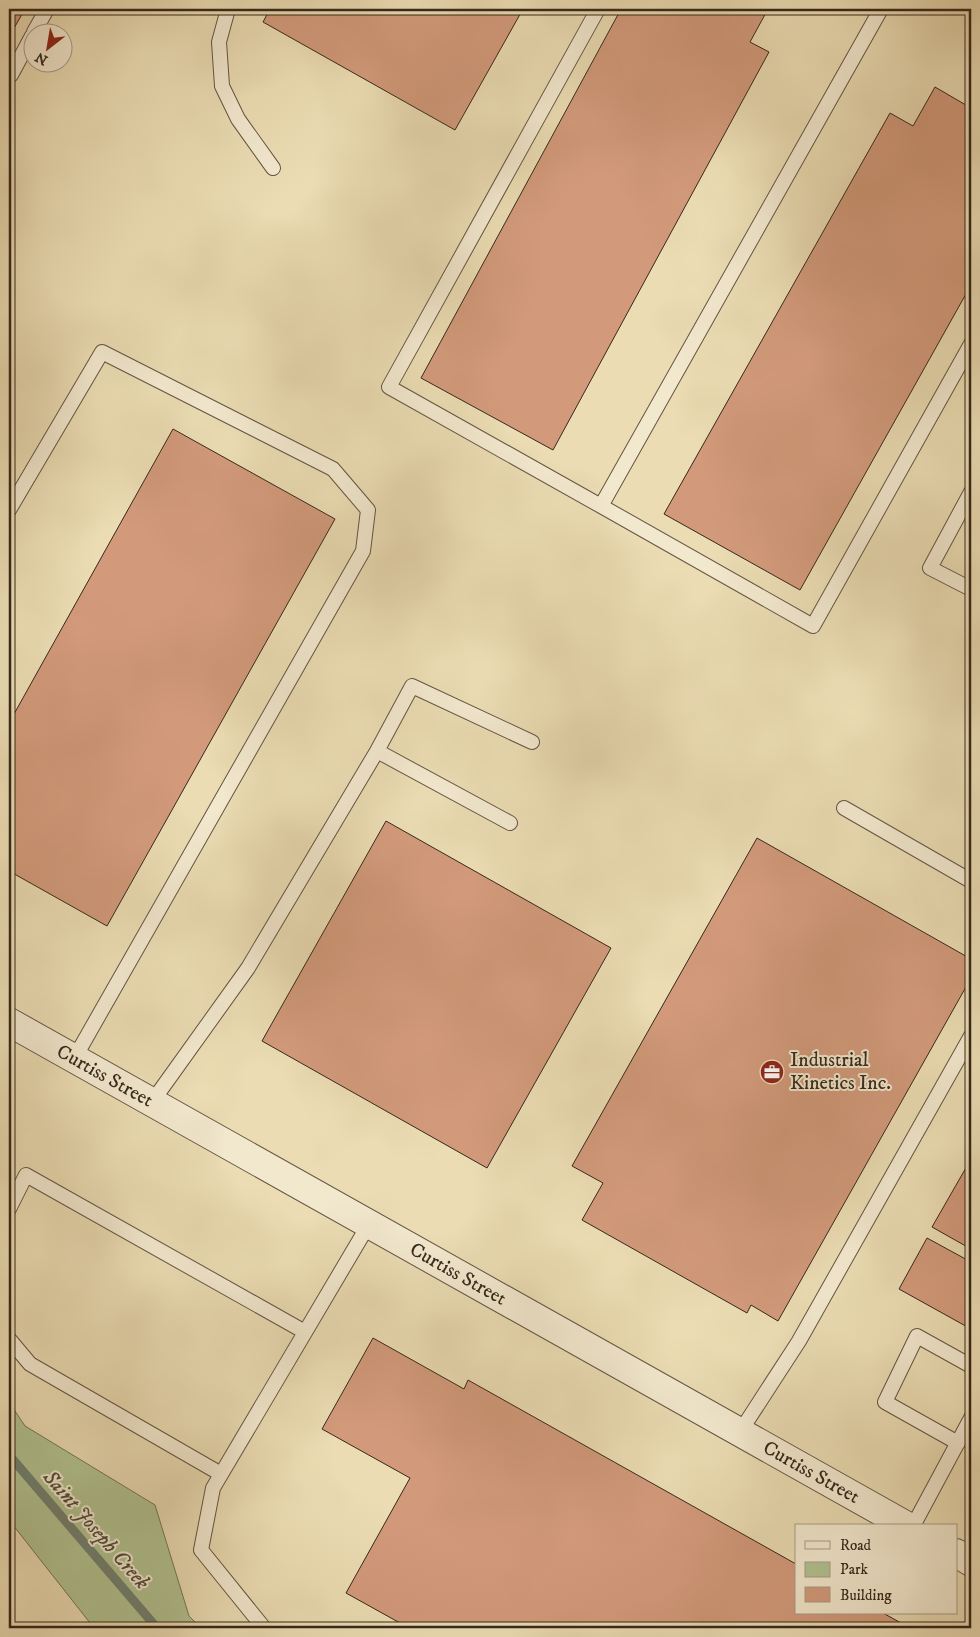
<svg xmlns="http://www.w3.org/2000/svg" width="980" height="1637" viewBox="0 0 980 1637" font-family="'IM FELL DW Pica',serif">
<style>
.green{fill:#b1c291;stroke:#747556}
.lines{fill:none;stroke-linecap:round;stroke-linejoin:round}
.stream{stroke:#718171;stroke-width:9}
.building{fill:#d29a7b;stroke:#36281c}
.service-casing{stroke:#635542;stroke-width:16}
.minor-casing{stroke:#635542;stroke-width:30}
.service{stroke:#f2e8ce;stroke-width:14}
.minor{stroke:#f2e8ce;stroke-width:28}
.labels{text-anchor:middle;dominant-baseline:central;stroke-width:4;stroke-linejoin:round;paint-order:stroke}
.poi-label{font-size:20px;fill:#36281c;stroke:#f2e8ce;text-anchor:start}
.street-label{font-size:20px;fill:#36281c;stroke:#f2e8ce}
.water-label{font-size:21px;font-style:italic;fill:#4f4d3f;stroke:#f2e8ce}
</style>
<rect width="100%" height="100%" fill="#ebdcb3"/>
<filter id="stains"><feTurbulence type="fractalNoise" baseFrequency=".004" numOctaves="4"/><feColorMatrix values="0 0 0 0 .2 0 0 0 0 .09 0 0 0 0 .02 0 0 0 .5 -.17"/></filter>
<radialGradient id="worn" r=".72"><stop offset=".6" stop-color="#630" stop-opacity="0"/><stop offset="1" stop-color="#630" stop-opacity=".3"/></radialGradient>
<path class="green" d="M9,1402L25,1426L155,1505L189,1616L201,1628H94L9,1520Z"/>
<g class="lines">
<path class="stream" d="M9,1455L157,1628"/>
</g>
<path class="building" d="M9,9H25L9,37Z
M270,9H523L455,130L263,22Z
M621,9H768L750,42L769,52L553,450L421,378Z
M935,87L971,108V285L800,590L664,514L890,113L913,126Z
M173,429L335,519L107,926L9,871V723Z
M386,821L611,948L487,1168L262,1041Z
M757,838L971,959V978L778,1321L751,1305L747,1313L582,1220L603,1183L572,1166Z
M971,1159V1249L932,1227Z
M927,1238L971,1262V1329L899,1289Z
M373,1338L464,1389L468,1380L796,1564V1613H883L910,1628H409L346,1593L410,1478L322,1429Z"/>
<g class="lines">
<g class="service-casing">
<path id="service" d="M228,9L219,42L222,86L238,119L273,168
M598,9L389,387L601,506
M881,9L601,506L813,626L971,344
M34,32L47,9
M11,75L32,36
M971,492L930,568L971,589
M9,510L102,352L333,469L368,510L363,551L74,1059
M377,751L412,686L532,742
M844,808L971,881
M152,1102L248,968L377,751L510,823
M9,1209L26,1175L305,1332
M9,1339L30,1364L221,1474
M740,1432L799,1341L971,1036
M958,1443L885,1402L917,1336L971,1366
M913,1526L971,1418
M264,1628L201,1550L213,1488L369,1224"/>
</g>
<g class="minor-casing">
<g id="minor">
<path id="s1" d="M9,1022L907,1526"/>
<path d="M956,1553L971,1562"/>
</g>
</g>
<use href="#service" class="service"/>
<use href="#minor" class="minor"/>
</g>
<defs>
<g id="office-disc" transform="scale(1.25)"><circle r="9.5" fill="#8f2418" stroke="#f2e8ce"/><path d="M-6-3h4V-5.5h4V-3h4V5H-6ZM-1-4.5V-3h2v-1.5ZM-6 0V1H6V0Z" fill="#fff"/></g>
</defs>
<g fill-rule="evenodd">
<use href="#office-disc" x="772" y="1072"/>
</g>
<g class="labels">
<g class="poi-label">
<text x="790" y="1060">Industrial<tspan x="790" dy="23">Kinetics Inc.</tspan></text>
</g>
<g class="street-label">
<text stroke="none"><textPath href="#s1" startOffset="110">Curtiss Street</textPath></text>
<text stroke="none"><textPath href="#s1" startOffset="515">Curtiss Street</textPath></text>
<text stroke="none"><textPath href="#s1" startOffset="920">Curtiss Street</textPath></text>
</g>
<g class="water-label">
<text transform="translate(96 1530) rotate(49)">Saint Joseph Creek</text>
</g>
</g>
<rect width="980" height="1637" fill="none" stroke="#ebdcb3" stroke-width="30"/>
<rect x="10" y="10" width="960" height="1617" fill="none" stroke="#36281c" stroke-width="2.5"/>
<rect x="15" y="15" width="950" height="1607" fill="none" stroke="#36281c"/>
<rect x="795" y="1524" width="162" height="90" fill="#f2e8ce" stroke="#a79b87"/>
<rect x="805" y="1541" width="25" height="8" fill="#f2e8ce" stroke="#a79b87"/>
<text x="840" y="1550" font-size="15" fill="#36281c">Road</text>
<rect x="805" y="1562" width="25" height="15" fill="#b1c291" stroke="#a79b87"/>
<text x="840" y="1574" font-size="15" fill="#36281c">Park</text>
<rect x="805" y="1587" width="25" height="15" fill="#d29a7b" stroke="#a79b87"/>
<text x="840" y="1600" font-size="15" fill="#36281c">Building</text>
<g transform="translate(48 48) rotate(211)"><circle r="24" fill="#f2e8ce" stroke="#a79b87"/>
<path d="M0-4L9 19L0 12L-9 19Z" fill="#8f2418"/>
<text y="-8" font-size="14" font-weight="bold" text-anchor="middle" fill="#36281c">N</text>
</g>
<rect width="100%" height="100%" filter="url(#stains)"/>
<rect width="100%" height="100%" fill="url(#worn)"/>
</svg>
